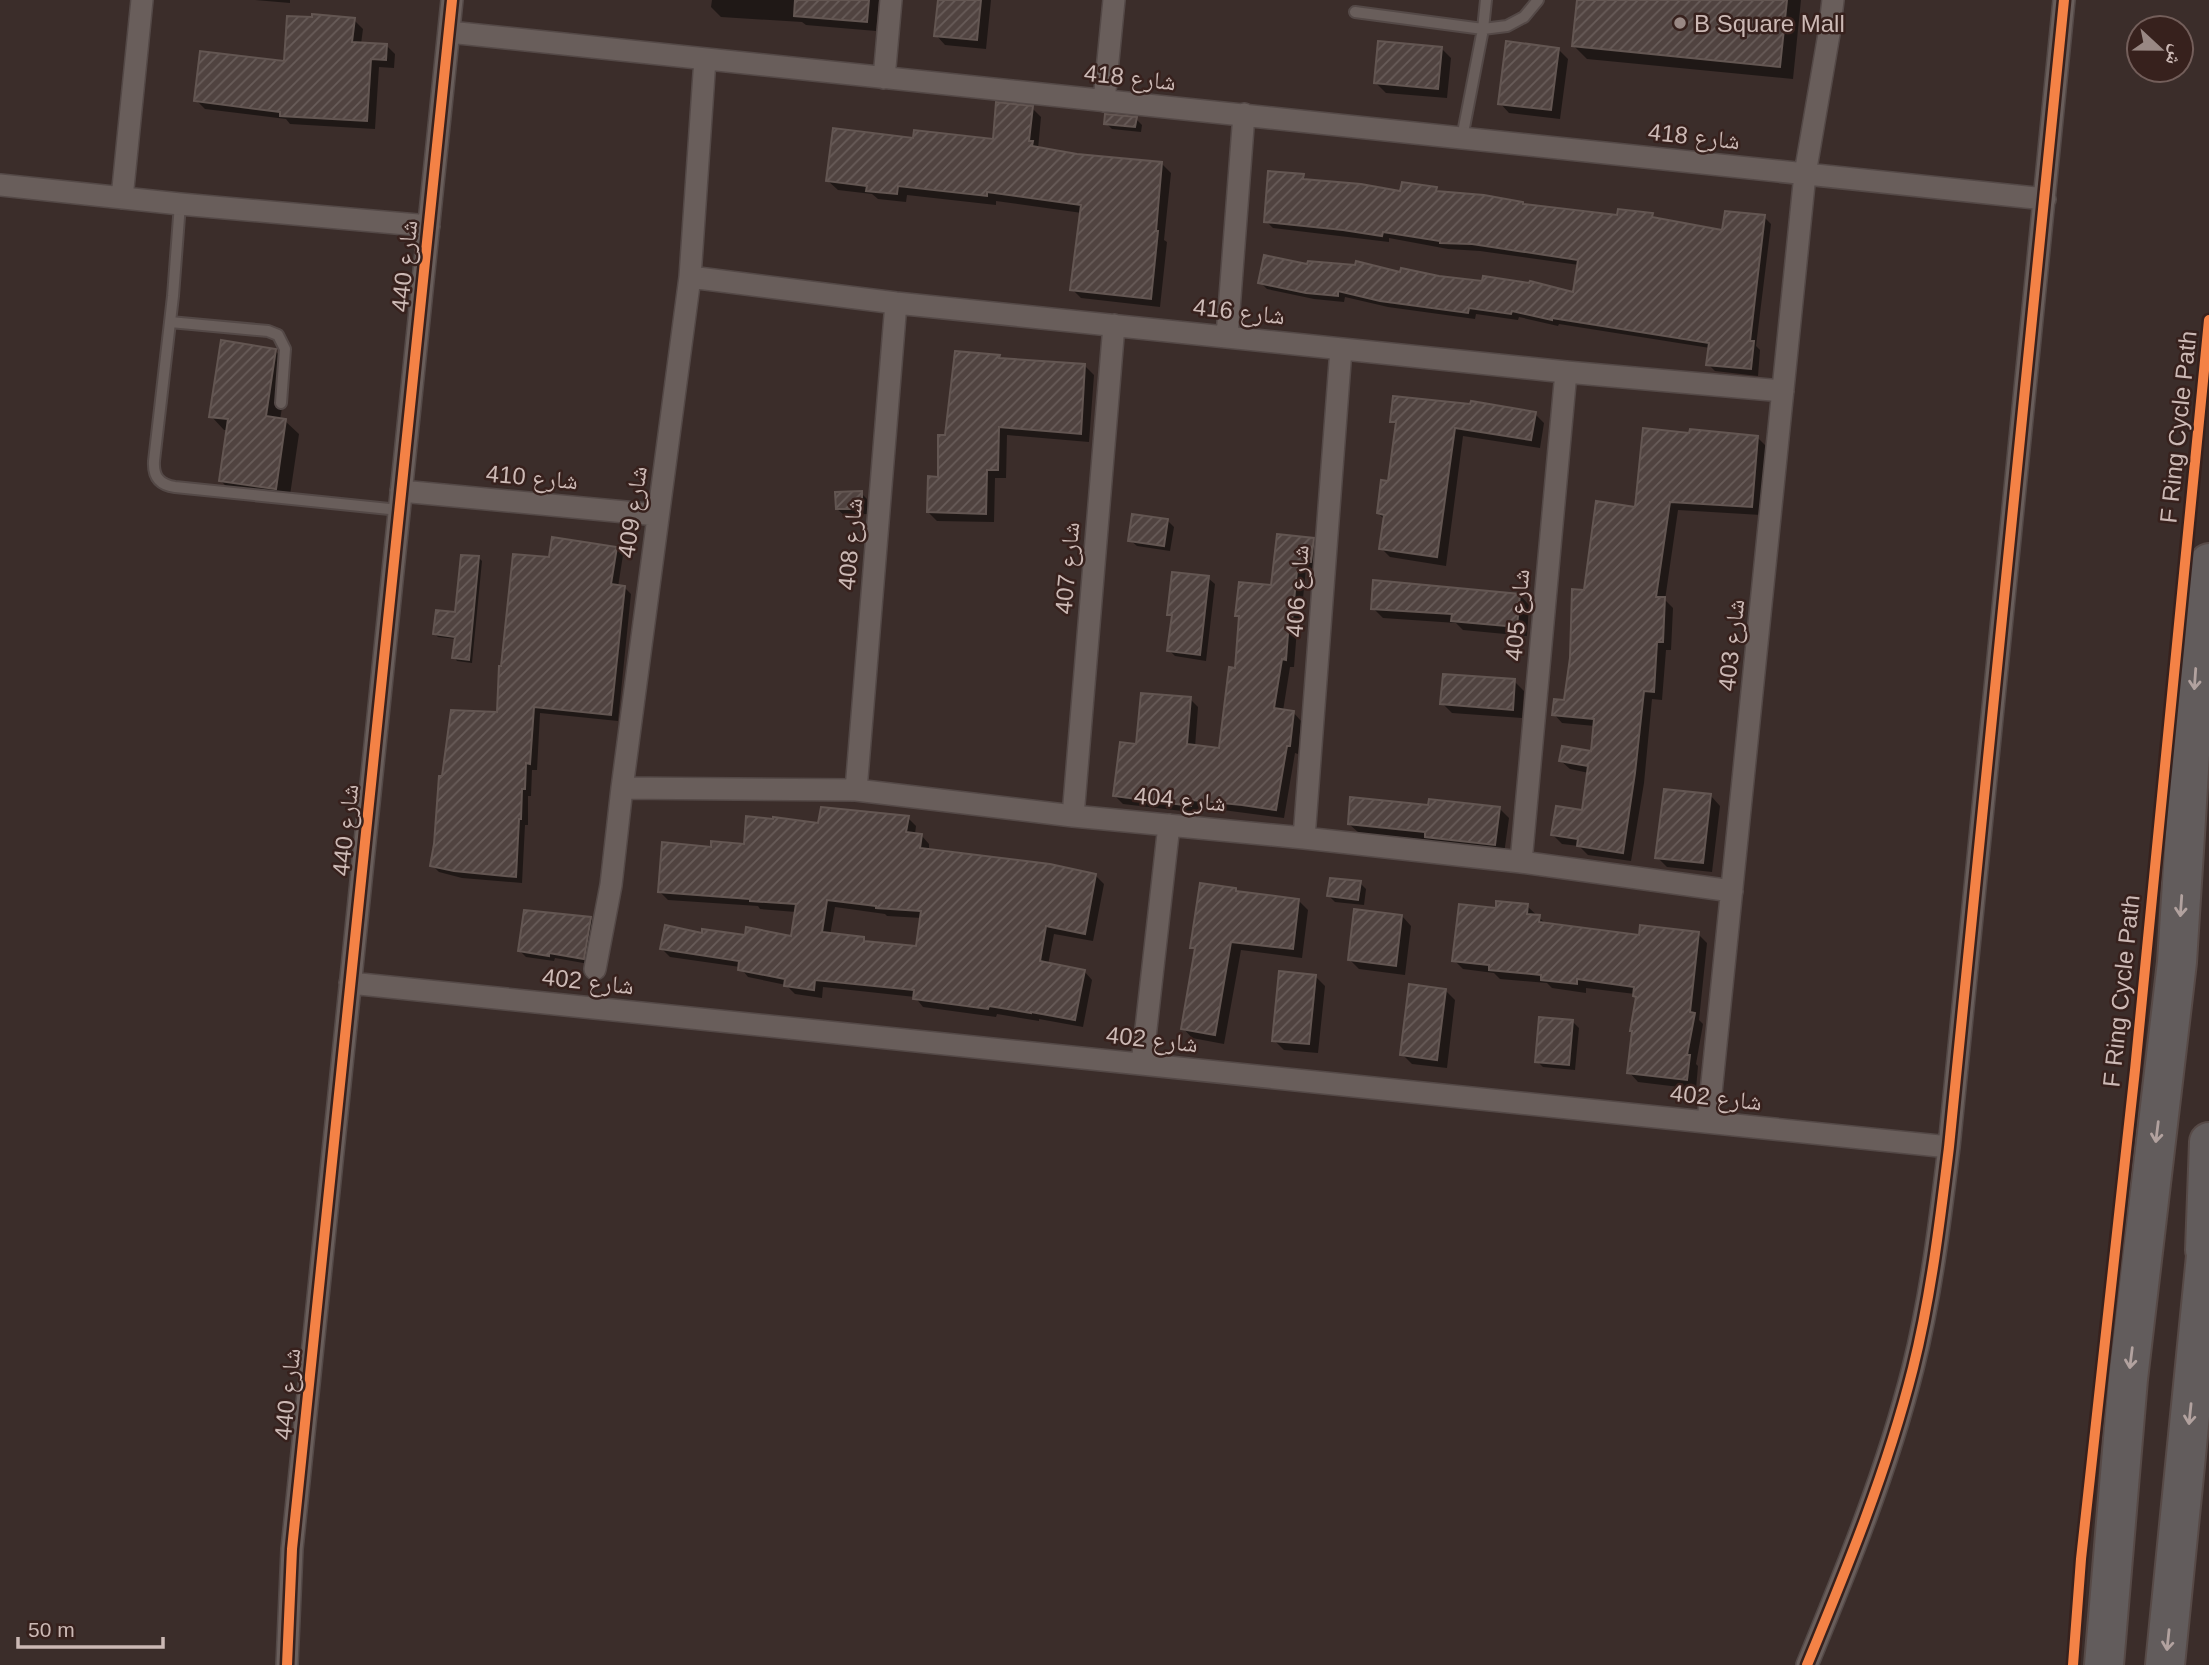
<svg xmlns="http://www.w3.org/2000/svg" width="2209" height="1665" viewBox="0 0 2209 1665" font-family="Arial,'Noto Naskh Arabic',sans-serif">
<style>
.shadow{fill:#0007;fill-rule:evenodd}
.building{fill:url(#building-hatch);stroke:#635652;stroke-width:2;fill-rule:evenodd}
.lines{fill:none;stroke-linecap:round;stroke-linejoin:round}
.lane-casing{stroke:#544947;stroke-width:14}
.street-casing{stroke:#544947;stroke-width:24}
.highway-casing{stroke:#574a47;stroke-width:42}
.lane{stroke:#695e5b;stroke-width:10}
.street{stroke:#695e5b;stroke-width:21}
.highway{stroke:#625c5c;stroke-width:38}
.cycleway-casing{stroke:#37211d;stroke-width:15}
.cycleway{stroke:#f48246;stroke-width:10}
.oneway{stroke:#b2a29f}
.poi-dot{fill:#998884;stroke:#37211d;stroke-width:2.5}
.labels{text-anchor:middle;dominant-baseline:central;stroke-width:5;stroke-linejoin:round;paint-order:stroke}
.poi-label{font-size:24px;fill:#ccb9b5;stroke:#37211d;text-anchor:start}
.street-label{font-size:24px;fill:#ccb9b5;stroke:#37211d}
</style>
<defs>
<pattern id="building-hatch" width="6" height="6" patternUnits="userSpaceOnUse" patternTransform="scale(1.75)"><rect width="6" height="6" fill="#504340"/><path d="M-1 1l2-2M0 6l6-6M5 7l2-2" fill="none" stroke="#685c59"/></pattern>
</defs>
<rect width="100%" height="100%" fill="#3b2d2a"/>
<path class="shadow" d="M255,0H290V3Z
M712,0H879L876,31L806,25L802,22L721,17L711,7Z
M939,0H991L986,49L945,45L936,35Z
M1579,0H1801L1793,79L1587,59L1574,46Z
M354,20L363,29L361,44L386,45L395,54L394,68L379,67L375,129L290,124L286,119L205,109L196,100L286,63Z
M1441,48L1451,58L1447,98L1386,93L1376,83Z
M1558,49L1568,59L1560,119L1509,113L1500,103Z
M1032,108L1041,117L1038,149L1077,155L1161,163L1171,173L1164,240L1167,242L1160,307L1081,298L1072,289L1082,213L996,201V205L907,195L906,202L878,199L872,194L838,190L828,181L915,140L994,141Z
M1136,119L1142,125L1141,132L1112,129L1106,123Z
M1303,176L1308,181L1402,193L1436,189L1440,193L1618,217L1652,215L1657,220L1724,232L1764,217L1771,224L1756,346L1760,350L1758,376L1715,371L1708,364L1710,348L1559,324L1558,326L1519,317L1518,320L1476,314L1475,319L1388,307L1345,297L1344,302L1314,299L1267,289L1260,282L1309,266L1439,277L1574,294L1579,265L1480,251L1448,249L1389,238V242L1273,228L1266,221Z
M275,351L289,364L280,420L285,421L299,434L289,502L234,494L221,481L228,430H224L211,416Z
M999,356L1003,360L1085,366L1094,375L1089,442L1007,435L1006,478H995L994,522L937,521L928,512L939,478L947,437Z
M1535,414L1544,423L1540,448L1463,436L1446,566L1390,557L1381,548L1385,520L1378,513L1390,483L1397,426L1392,421Z
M1757,437L1766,446L1761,515L1678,510L1665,600L1673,608L1671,650H1666L1662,700L1652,699L1644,783L1631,861L1588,855L1579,846L1562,844L1553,835L1584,812L1589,773L1570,769L1561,761L1593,753L1595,726L1562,723L1554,714L1566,702L1585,592L1637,508Z
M861,493L867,499L868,514L844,515L837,509Z
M1168,521L1174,527L1170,551L1137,546L1130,540Z
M1313,540L1321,548L1319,570L1306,568L1300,629H1297L1294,667H1290L1283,711L1293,712L1301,721L1298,754L1295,753L1284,818L1200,807L1199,813L1123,804L1114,795L1137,746L1190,699L1198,707L1195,747L1221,750L1237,670L1241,619L1237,615L1272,587Z
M616,548L623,555L618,587H624L631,594L618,721L540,713L537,770H532L531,796H528V825H525L522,883L462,878L439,872L432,865L499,713L551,559Z
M479,558L482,561L472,663L457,661L454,657L457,639L438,637L435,634L456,614Z
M1208,578L1215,584L1206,661L1175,656L1169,650L1173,619L1169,614Z
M1520,595L1529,605L1527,636L1463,630L1456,623L1383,618L1373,608Z
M1514,681L1524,691L1522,718L1452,713L1442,703Z
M1711,796L1720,806L1712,872L1667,867L1657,857Z
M1430,807L1499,808L1509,818L1504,854L1436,846L1431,840L1359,833L1349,824Z
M908,818L916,826L915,834L921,835L929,844V851L1095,875L1104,884L1093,941L1054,934L1048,965L1084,971L1092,980L1083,1027L1039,1019V1021L997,1014L996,1017L923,1007L915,997L823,987L822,998L795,994L786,985L748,977L740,967L670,957L662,949L703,935L793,938L796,912L760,909L758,906L668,900L659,891L713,848L746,846L820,825ZM835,907L885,914L887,916L922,918L918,948L868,943L864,939L830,935Z
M1360,883L1366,889L1364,905L1335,902L1329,896Z
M1235,889L1239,893L1299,901L1308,910L1302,958L1241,950L1224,1044L1192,1038L1183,1028L1196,951L1192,947Z
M1527,906L1546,924L1641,936L1698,934L1707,943L1699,1020L1703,1024L1696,1064L1698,1066L1696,1089L1638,1082L1629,1072L1638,998L1635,994L1586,988V993L1552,988L1547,983L1500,979L1494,973L1463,969L1454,960L1497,910Z
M1402,916L1411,926L1405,975L1359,969L1350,960Z
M591,919L597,925L589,964L555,958L554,961L526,957L520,951Z
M1315,976L1325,986L1318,1053L1284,1050L1274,1040Z
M1445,990L1455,1000L1447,1068L1412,1064L1402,1054Z
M1573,1022L1579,1028L1575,1070L1543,1067L1537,1061Z"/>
<path class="building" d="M795,0H869L867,22L794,16Z
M938,0H981L977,40L934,36Z
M1577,0H1787L1780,67L1572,46Z
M312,14L355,18L352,42L387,44L386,60L371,59L367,121L280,116V112L194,101L200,51L284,61L287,16L312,17Z
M1378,41L1442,47L1438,89L1374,83Z
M1506,41L1559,48L1551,110L1498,104Z
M996,102L1033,106L1029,141H1033L1032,146L1077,154L1162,162L1156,231H1158L1151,299L1070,290L1081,205L987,192V196L898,186L897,194L866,191L867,186L826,181L833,128L913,138L914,130L993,139Z
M1105,114L1137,117L1135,127L1104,124Z
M1268,171L1304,174L1303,179L1361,184L1400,191L1402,182L1437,187L1436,191L1484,195L1523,202V204L1617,215L1618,209L1653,213L1652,217L1722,230L1725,211L1765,215L1750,341H1754L1751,369L1706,365L1709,343L1552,318V320L1512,311L1511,314L1469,308L1468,313L1380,301L1338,291V296L1306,293L1258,283L1264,255L1307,264L1308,261L1355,265L1356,261L1400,272L1401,268L1439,276L1482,281L1483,276L1529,283L1530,281L1573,292L1578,260L1472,244L1440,243V241L1383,232L1382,236L1343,230L1264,222Z
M221,340L276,349L266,416L286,419L276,489L219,481L228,419L209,417Z
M955,351L1000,355L999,358L1085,364L1081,434L999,427L998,470H987L986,514L927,512L928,476L938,477V435H945Z
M1393,396L1470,404L1471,401L1536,412L1531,440L1455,428L1437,557L1379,549L1384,515L1377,513L1381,480L1388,481L1396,422H1390Z
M1643,428L1689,433L1690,429L1758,436L1752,507L1670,502L1656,597H1665L1663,642H1657L1654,692L1644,691L1635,773L1623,853L1577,846L1578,839L1551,835L1556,806L1582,810L1588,766L1559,761L1562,746L1591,751L1594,719L1552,715L1554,699L1564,700L1570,658L1572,589L1584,590L1596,501L1635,507Z
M862,491V509H836L835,492Z
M1132,514L1168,519L1164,546L1128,541Z
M1277,534L1314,538L1311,562L1298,561L1292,621H1289L1286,660L1282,659L1274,708L1294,711L1290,746H1287L1276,810L1242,805L1192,800L1191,806L1113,796L1120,742L1136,744L1141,693L1191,697L1187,744L1219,748L1229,667L1235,668L1239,616H1235L1239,582L1271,585Z
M552,537L617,547L611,584L625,586L611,715L534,707L530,764L526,763L525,789H522L521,819H519L516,877L454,871L430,866L434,844L439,776H442L451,710L497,712L499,666H501L513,554L549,557Z
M461,555L479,556L469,660L452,658L455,637L433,634L436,610L455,612Z
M1172,572L1209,576L1200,655L1167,651L1172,615H1167Z
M1373,580L1520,594L1517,627L1451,621L1452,614L1371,609Z
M1443,674L1515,679L1513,710L1440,704Z
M1664,789L1711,794L1703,863L1655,858Z
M1350,797L1428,805L1429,799L1500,807L1495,845L1425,837V832L1348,824Z
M821,807L909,816L906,832L922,834L920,848L1050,864L1096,874L1085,934L1046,926L1040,961L1085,970L1075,1020L1031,1012V1013L989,1006L988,1009L913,999L914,990L815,980L814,990L784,986L785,979L738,970L739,961L660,949L665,925L702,933V929L745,935L746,927L791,936L796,904L750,901V899L658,892L662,842L711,847V841L744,844L746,816L773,819V817L818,823ZM827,900L876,906V908L921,911L916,946L864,941V937L822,932Z
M1330,878L1361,881L1358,900L1327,896Z
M1200,883L1236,888V891L1299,899L1293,949L1231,942L1215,1035L1181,1029L1195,948H1190Z
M1496,901L1528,904L1527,914L1540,915L1539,922L1639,935L1640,925L1699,932L1690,1012L1695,1013L1687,1055H1690L1687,1080L1627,1073L1632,1031H1630L1636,997L1633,996L1634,987L1577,979V984L1541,980V975L1489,970V965L1452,961L1459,904L1496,908Z
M1354,909L1402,915L1396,966L1348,960Z
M524,910L591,917L584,959L549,953V956L518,951Z
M1279,971L1316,975L1309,1044L1272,1041Z
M1409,984L1446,989L1437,1060L1400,1055Z
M1539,1017L1573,1020L1569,1065L1535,1062Z"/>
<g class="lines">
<g class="lane-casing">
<path id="lane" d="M1355,12L1483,29L1507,26L1524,17L1538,0
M1462,138L1483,29L1486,0
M180,204L173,296L154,461C153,477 160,485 175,487L399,510
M170,322L268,331L278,335L285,349L281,403"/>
</g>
<g class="street-casing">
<path id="street" d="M449,32L2045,199
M884,78L891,0
M1104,101L1114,0
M0,185L180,204L429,226
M122,198L142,0
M690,277L896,303L1566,372L1783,391
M1227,336L1244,114
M401,491L658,515
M622,788L856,790L1073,816L1304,838L1521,862L1732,891
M856,790L896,303
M1073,816L1114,325
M1304,838L1341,349
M1521,862L1566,372
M595,969L611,885L622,788L690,277L705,59
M350,983L1949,1147
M1142,1064L1169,825
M1708,1122L1805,174L1829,34L1833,0
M287,1665L292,1549L452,0
M1807,1665C1847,1568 1887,1471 1913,1368C1931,1296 1940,1221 1949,1147L2064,0"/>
</g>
<g class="highway-casing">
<path id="highway" d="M2205,1250L2209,1142
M2104,1665L2128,1379L2177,962L2196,659L2209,563
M2165,1665L2209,1226"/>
</g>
<use href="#lane" class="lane"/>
<use href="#street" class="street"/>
<use href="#highway" class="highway"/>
<g class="cycleway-casing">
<path id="cycleway" d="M287,1665L292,1549L452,0
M1807,1665C1847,1568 1887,1471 1913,1368C1931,1296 1940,1221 1949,1147L2064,0
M2073,1665L2081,1559L2135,1070L2209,320"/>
</g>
<use href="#cycleway" class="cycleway"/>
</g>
<defs><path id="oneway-shaft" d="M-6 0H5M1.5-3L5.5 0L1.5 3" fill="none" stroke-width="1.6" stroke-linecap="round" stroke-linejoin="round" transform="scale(1.75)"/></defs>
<g class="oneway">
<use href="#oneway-shaft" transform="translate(2195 679) rotate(94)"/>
<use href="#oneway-shaft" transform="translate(2181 906) rotate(94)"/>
<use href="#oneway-shaft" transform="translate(2157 1132) rotate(97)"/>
<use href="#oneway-shaft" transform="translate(2131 1358) rotate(97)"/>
<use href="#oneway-shaft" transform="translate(2190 1414) rotate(96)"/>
<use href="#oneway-shaft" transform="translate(2168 1640) rotate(96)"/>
</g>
<circle class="poi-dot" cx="1680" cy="23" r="7"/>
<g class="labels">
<g class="poi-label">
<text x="1694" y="23">B Square Mall</text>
</g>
<g class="street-label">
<text transform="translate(1130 77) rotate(6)">شارع 418</text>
<text transform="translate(1694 136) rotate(6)">شارع 418</text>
<text transform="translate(404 266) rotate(-84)">شارع 440</text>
<text transform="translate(1239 311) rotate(6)">شارع 416</text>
<text transform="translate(2178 427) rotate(-84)">F Ring Cycle Path</text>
<text transform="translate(532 477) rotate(5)">شارع 410</text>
<text transform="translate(632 512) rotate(-82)">شارع 409</text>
<text transform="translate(850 544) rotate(-85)">شارع 408</text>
<text transform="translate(1067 568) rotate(-85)">شارع 407</text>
<text transform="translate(1297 591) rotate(-86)">شارع 406</text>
<text transform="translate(1517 615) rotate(-85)">شارع 405</text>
<text transform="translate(1731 645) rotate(-84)">شارع 403</text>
<text transform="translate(1180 799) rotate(5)">شارع 404</text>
<text transform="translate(345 830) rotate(-84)">شارع 440</text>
<text transform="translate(588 981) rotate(6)">شارع 402</text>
<text transform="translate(2121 991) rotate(-84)">F Ring Cycle Path</text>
<text transform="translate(1152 1039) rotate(6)">شارع 402</text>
<text transform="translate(1716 1097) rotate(6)">شارع 402</text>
<text transform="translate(287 1394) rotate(-84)">شارع 440</text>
</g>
</g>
<g transform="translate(2160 49) rotate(112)"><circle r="33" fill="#37211d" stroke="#735e5a" stroke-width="2"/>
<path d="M0-5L12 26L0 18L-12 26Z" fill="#998884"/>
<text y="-10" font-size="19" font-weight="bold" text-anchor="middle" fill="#ccb9b5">ش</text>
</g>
<path d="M18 1637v10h145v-10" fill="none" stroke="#ccb9b5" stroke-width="3.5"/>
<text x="28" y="1637" font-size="21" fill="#ccb9b5" stroke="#37211d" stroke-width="5" paint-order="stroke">50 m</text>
</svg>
